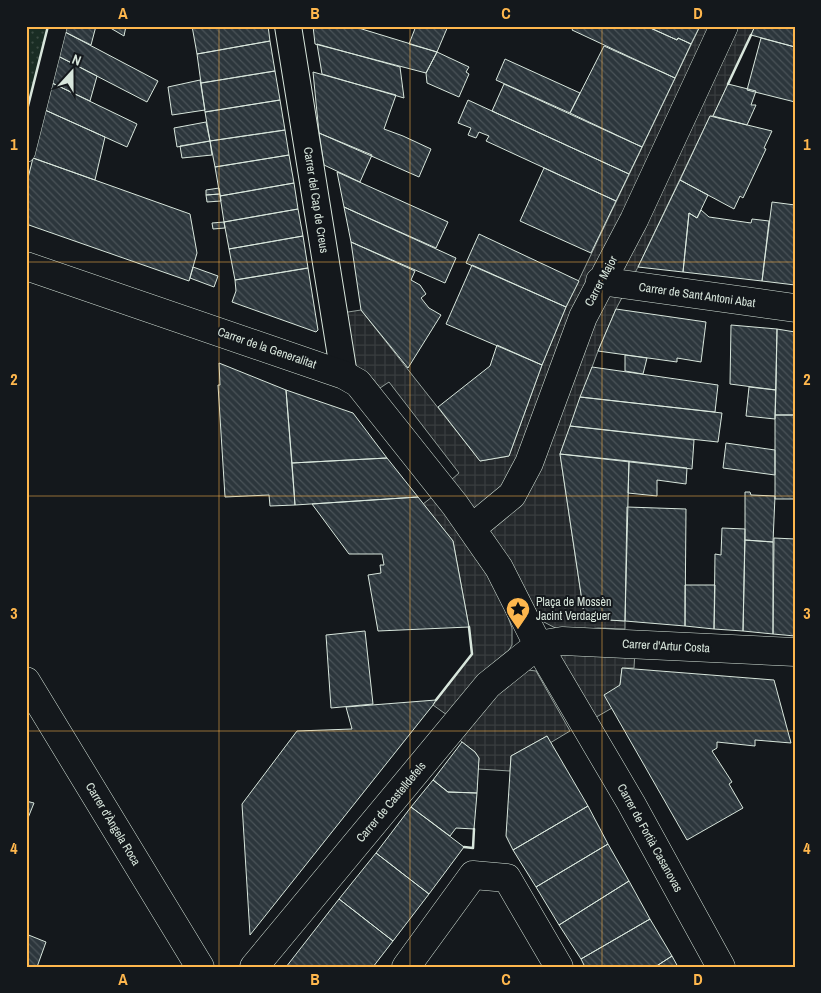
<svg xmlns="http://www.w3.org/2000/svg" width="821" height="993" viewBox="0 0 821 993" font-family="'Archivo Narrow',sans-serif">
<style>
.garden{fill:url(#garden-dots);stroke:#939e99}
.plaza{fill:url(#plaza-grid);stroke:#939e99}
.building{fill:url(#building-back-hatch);stroke:#d8e6dc}
.lines{fill:none;stroke-linecap:round;stroke-linejoin:round}
.service-casing{stroke:#d8e6dc;stroke-width:19}
.pedestrian-casing{stroke:#d8e6dc;stroke-width:28}
.minor-casing{stroke:#d8e6dc;stroke-width:29}
.service{stroke:#14181c;stroke-width:18}
.pedestrian{stroke:#14181c;stroke-width:26}
.minor{stroke:#14181c;stroke-width:28}
.wall{stroke:#d8e6dc;stroke-width:2.5}
.grid{fill:none;stroke:#ffb74d;stroke-width:1;stroke-opacity:0.55}
.labels{text-anchor:middle;dominant-baseline:central;stroke-width:4;stroke-linejoin:round;paint-order:stroke}
.street-label{font-size:12px;fill:#d8e6dc;stroke:#14181c}
.poi-label{font-size:12px;fill:#d8e6dc;stroke:#14181c;text-anchor:start}
.neatline{fill:none;stroke:#ffb74d;stroke-width:2}
.grid-label{font-size:16px;text-anchor:middle;font-weight:bold;fill:#ffb74d}
</style>
<defs>
<pattern id="garden-dots" width="8" height="8" patternUnits="userSpaceOnUse" patternTransform="scale(1.25)"><rect width="8" height="8" fill="#1a2d24"/><path d="M2 2h.1M6 6h.1" fill="none" stroke="#3b4b43" stroke-width="1.8" stroke-linecap="round"/></pattern>
<pattern id="plaza-grid" width="8" height="8" patternUnits="userSpaceOnUse" patternTransform="scale(1.25)"><rect width="8" height="8" fill="#24282b"/><path d="M0 4h8M4 0v8" fill="none" stroke="#393d3f"/></pattern>
<pattern id="building-back-hatch" width="6" height="6" patternUnits="userSpaceOnUse" patternTransform="scale(1.25)"><rect width="6" height="6" fill="#2c363c"/><path d="M-1 5l2 2M0 0l6 6M5-1l2 2" fill="none" stroke="#4a5358"/></pattern>
</defs>
<rect width="100%" height="100%" fill="#14181c"/>
<path class="garden" d="M26,26H48L26,114Z"/>
<path class="plaza" d="M700,26H755L713,116H710L638,267L616,309L598,351L560,454L584,614L592,619L625,621V629L598,628L563,632L542,621L495,538L451,480L459,473L389,382L380,388L372,378L355,366L335,314L361,310L480,461L509,456L542,365L566,307Z
M432,497L474,552L503,603L512,628V645L504,658L447,715L433,705L472,654L469,627L453,541L423,504Z
M635,650L634,668H622L620,685L612,708L593,719L558,658L560,654Z
M528,670L536,671L570,731L550,743L547,736L511,756L510,771L478,769L479,758L475,752L457,738L513,676Z"/>
<path class="building" d="M67,26H96L91,45L65,32Z
M107,26H126L124,36Z
M192,26H268L270,41L197,54Z
M313,26H352L437,52L426,73L315,44Z
M416,26H448L437,52L409,44Z
M574,26H646L677,40L678,38L691,44L675,78L572,30Z
M646,26H700L691,44L678,38L677,40Z
M755,26H795V47L751,35Z
M65,32L158,81L147,102L58,56Z
M761,38L795,47V102L747,90Z
M270,41L275,71L201,83L197,54Z
M317,44L400,67L404,98L322,74Z
M604,46L675,78L642,147L570,113Z
M437,52L469,67L466,72L469,74L459,97L427,83L426,73Z
M58,56L97,76L90,101L52,83Z
M505,59L580,93L570,113L496,80Z
M275,71L280,100L205,112L201,83Z
M313,72L396,95L384,129L403,136L431,149L419,177L319,133Z
M200,80L205,110L172,115L168,87Z
M52,83L137,124L127,147L45,110Z
M504,84L642,147L629,174L492,111Z
M728,84L756,91L751,105H756L747,125L713,116Z
M280,100L285,130L210,141L205,112Z
M468,100L629,174L616,201L486,141L489,136L479,132L476,138L468,135L471,128L458,123Z
M45,110L105,137L95,180L33,158Z
M710,116L772,131L764,148L766,149L743,198L740,196L734,209L680,180Z
M206,122L210,141L177,147L174,128Z
M285,130L289,155L215,167L210,141Z
M319,133L372,155L360,182L324,165Z
M210,141L212,155L182,158L180,146Z
M289,155L294,183L220,196L215,167Z
M33,158L190,214L197,253L189,281L26,224V186Z
M544,168L616,201L591,253L520,221Z
M337,172L448,222L436,248L344,207Z
M680,180L708,195L697,218L689,213L683,272L638,267Z
M294,183L298,209L224,222L220,196Z
M219,188L220,194L206,195V190Z
M220,194L221,201L207,202L206,195Z
M772,202L795,205V285L762,281Z
M344,207L456,258L445,283L351,242Z
M298,209L303,236L229,249L224,222Z
M701,210L709,217L751,223L752,219L769,221L762,281L683,272L689,213L697,218Z
M224,222L225,228L213,229L212,223Z
M479,234L579,281L566,307L466,263Z
M303,236L308,268L235,280L229,249Z
M351,242L415,271L411,280L420,285L426,294L421,298L429,308L441,315L408,368L361,310Z
M472,265L566,307L542,365L446,324Z
M193,267L218,276L214,287L190,278Z
M308,268L318,330L316,332L232,302L236,291L235,280Z
M616,309L706,322L701,362L677,358V362L598,351Z
M731,325L777,329L776,390L730,384Z
M777,329L795,332V415H775Z
M497,345L542,365L509,456L480,461L438,407L490,366Z
M625,355L647,358L643,374L625,371Z
M219,363L286,390L295,505L270,506L269,495L225,497L218,385H220Z
M592,367L718,385L715,412L580,397Z
M749,387L776,390L775,419L746,416Z
M286,390L353,413L387,458L292,463Z
M580,397L722,413L718,442L570,426Z
M775,415H795V499H775Z
M570,426L694,440L692,469L560,454Z
M726,443L775,450V475L723,468Z
M560,454L629,461L625,621L592,619L584,614Z
M387,458L418,497L295,505L292,463Z
M629,461L687,468L686,484L657,480V496L628,493Z
M745,492H750L751,495L775,496L773,542L745,540Z
M418,497L453,541L469,627L378,631L368,575L381,573L380,565H384L382,554H349L312,504Z
M627,507L686,509L685,626L625,621Z
M722,528L745,529L743,631L714,629L715,554L721,555Z
M774,538L795,539V636L773,634Z
M745,540L773,542V634L743,631Z
M685,585H715L714,629L685,626Z
M365,631L373,704L331,708L326,635Z
M622,668L774,680L791,743L755,740V746L717,742V748L712,751L732,782L729,784L743,808L687,840L604,695L620,685Z
M436,700L433,705L250,935L242,804L297,731L352,729L346,707Z
M547,736L588,806L513,850L506,836L511,756Z
M462,742L475,752L479,758L477,793L448,792L433,780Z
M433,780L448,792L477,793L474,829L456,828L450,836L411,807Z
M26,801L34,803L26,823Z
M588,806L608,844L536,887L513,850Z
M411,807L464,847L429,894L376,853Z
M608,844L629,881L559,925L536,887Z
M376,853L429,894L393,941L339,899Z
M629,881L650,919L581,959L559,925Z
M339,899L393,941L373,967H286Z
M650,919L672,956L655,967H585L581,959Z
M26,934L46,942L37,967H26Z
M672,956L678,967H655Z"/>
<g class="lines">
<g class="service-casing">
<path id="service" d="M26,153L58,26"/>
</g>
<g class="pedestrian-casing">
<path id="pedestrian" d="M288,26L344,375"/>
</g>
<g class="minor-casing">
<path id="minor" d="M26,266L344,375L358,383L455,505L499,568L538,645L631,803L721,967
M600,281L795,308
M472,528L512,495L529,463L583,317L634,220L724,26
M26,681L200,967
M254,967L488,685L538,645L562,641L795,652
M406,967L473,875L507,878L559,967"/>
</g>
<use href="#service" class="service"/>
<use href="#pedestrian" class="pedestrian"/>
<use href="#minor" class="minor"/>
<path class="wall" d="M728,84L751,35
M26,114L48,26
M436,700L472,654L469,627
M464,847L473,848L474,829"/>
</g>
<path class="grid" d="M219,26V967M410,26V967M602,26V967M26,262H795M26,496H795M26,731H795"/>
<defs>
<g id="sight-pin" transform="scale(1.25)"><path d="M0 17L-7.5 6A9.5 9.5 0 1 1 7.5 6Z" fill="#ffb74d" stroke="#14181c"/><path d="M0-6L1.8-2.2L6-1.7L2.9 1.2L3.7 5.4L0 3.3L-3.7 5.4L-2.9 1.2L-6-1.7L-1.8-2.2Z" fill="#111"/></g>
</defs>
<g fill-rule="evenodd">
<use href="#sight-pin" x="518" y="609"/>
</g>
<g class="labels">
<g class="street-label">
<text transform="translate(316 200) rotate(81)">Carrer del Cap de Creus</text>
<text transform="translate(601 281) rotate(-62)">Carrer Major</text>
<text transform="translate(697 295) rotate(8)">Carrer de Sant Antoni Abat</text>
<text transform="translate(267 348) rotate(19)">Carrer de la Generalitat</text>
<text transform="translate(666 646) rotate(3)">Carrer d'Artur Costa</text>
<text transform="translate(391 802) rotate(-50)">Carrer de Castelldefels</text>
<text transform="translate(113 824) rotate(59)">Carrer d'Àngela Roca</text>
<text transform="translate(650 838) rotate(61)">Carrer de Fortià Casanovas</text>
</g>
<g class="poi-label">
<text x="536" y="602">Plaça de Mossèn<tspan x="536" dy="14">Jacint Verdaguer</tspan></text>
</g>
</g>
<rect width="821" height="993" fill="none" stroke="#14181c" stroke-width="55"/>
<g transform="translate(72 72) rotate(21)" stroke="#14181c" stroke-width="4" paint-order="stroke">
<path d="M0-4L9 19L0 12L-9 19Z" fill="#d8e6dc"/>
<text y="-8" font-size="14" font-weight="bold" text-anchor="middle" fill="#d8e6dc">N</text>
</g>
<rect x="28" y="28" width="766" height="938" class="neatline"/>
<g class="grid-label">
<text x="123" y="19">A</text>
<text x="315" y="19">B</text>
<text x="506" y="19">C</text>
<text x="698" y="19">D</text>
<text x="14" y="150">1</text>
<text x="807" y="150">1</text>
<text x="14" y="385">2</text>
<text x="807" y="385">2</text>
<text x="14" y="619">3</text>
<text x="807" y="619">3</text>
<text x="14" y="854">4</text>
<text x="807" y="854">4</text>
<text x="123" y="985">A</text>
<text x="315" y="985">B</text>
<text x="506" y="985">C</text>
<text x="698" y="985">D</text>
</g>
</svg>
